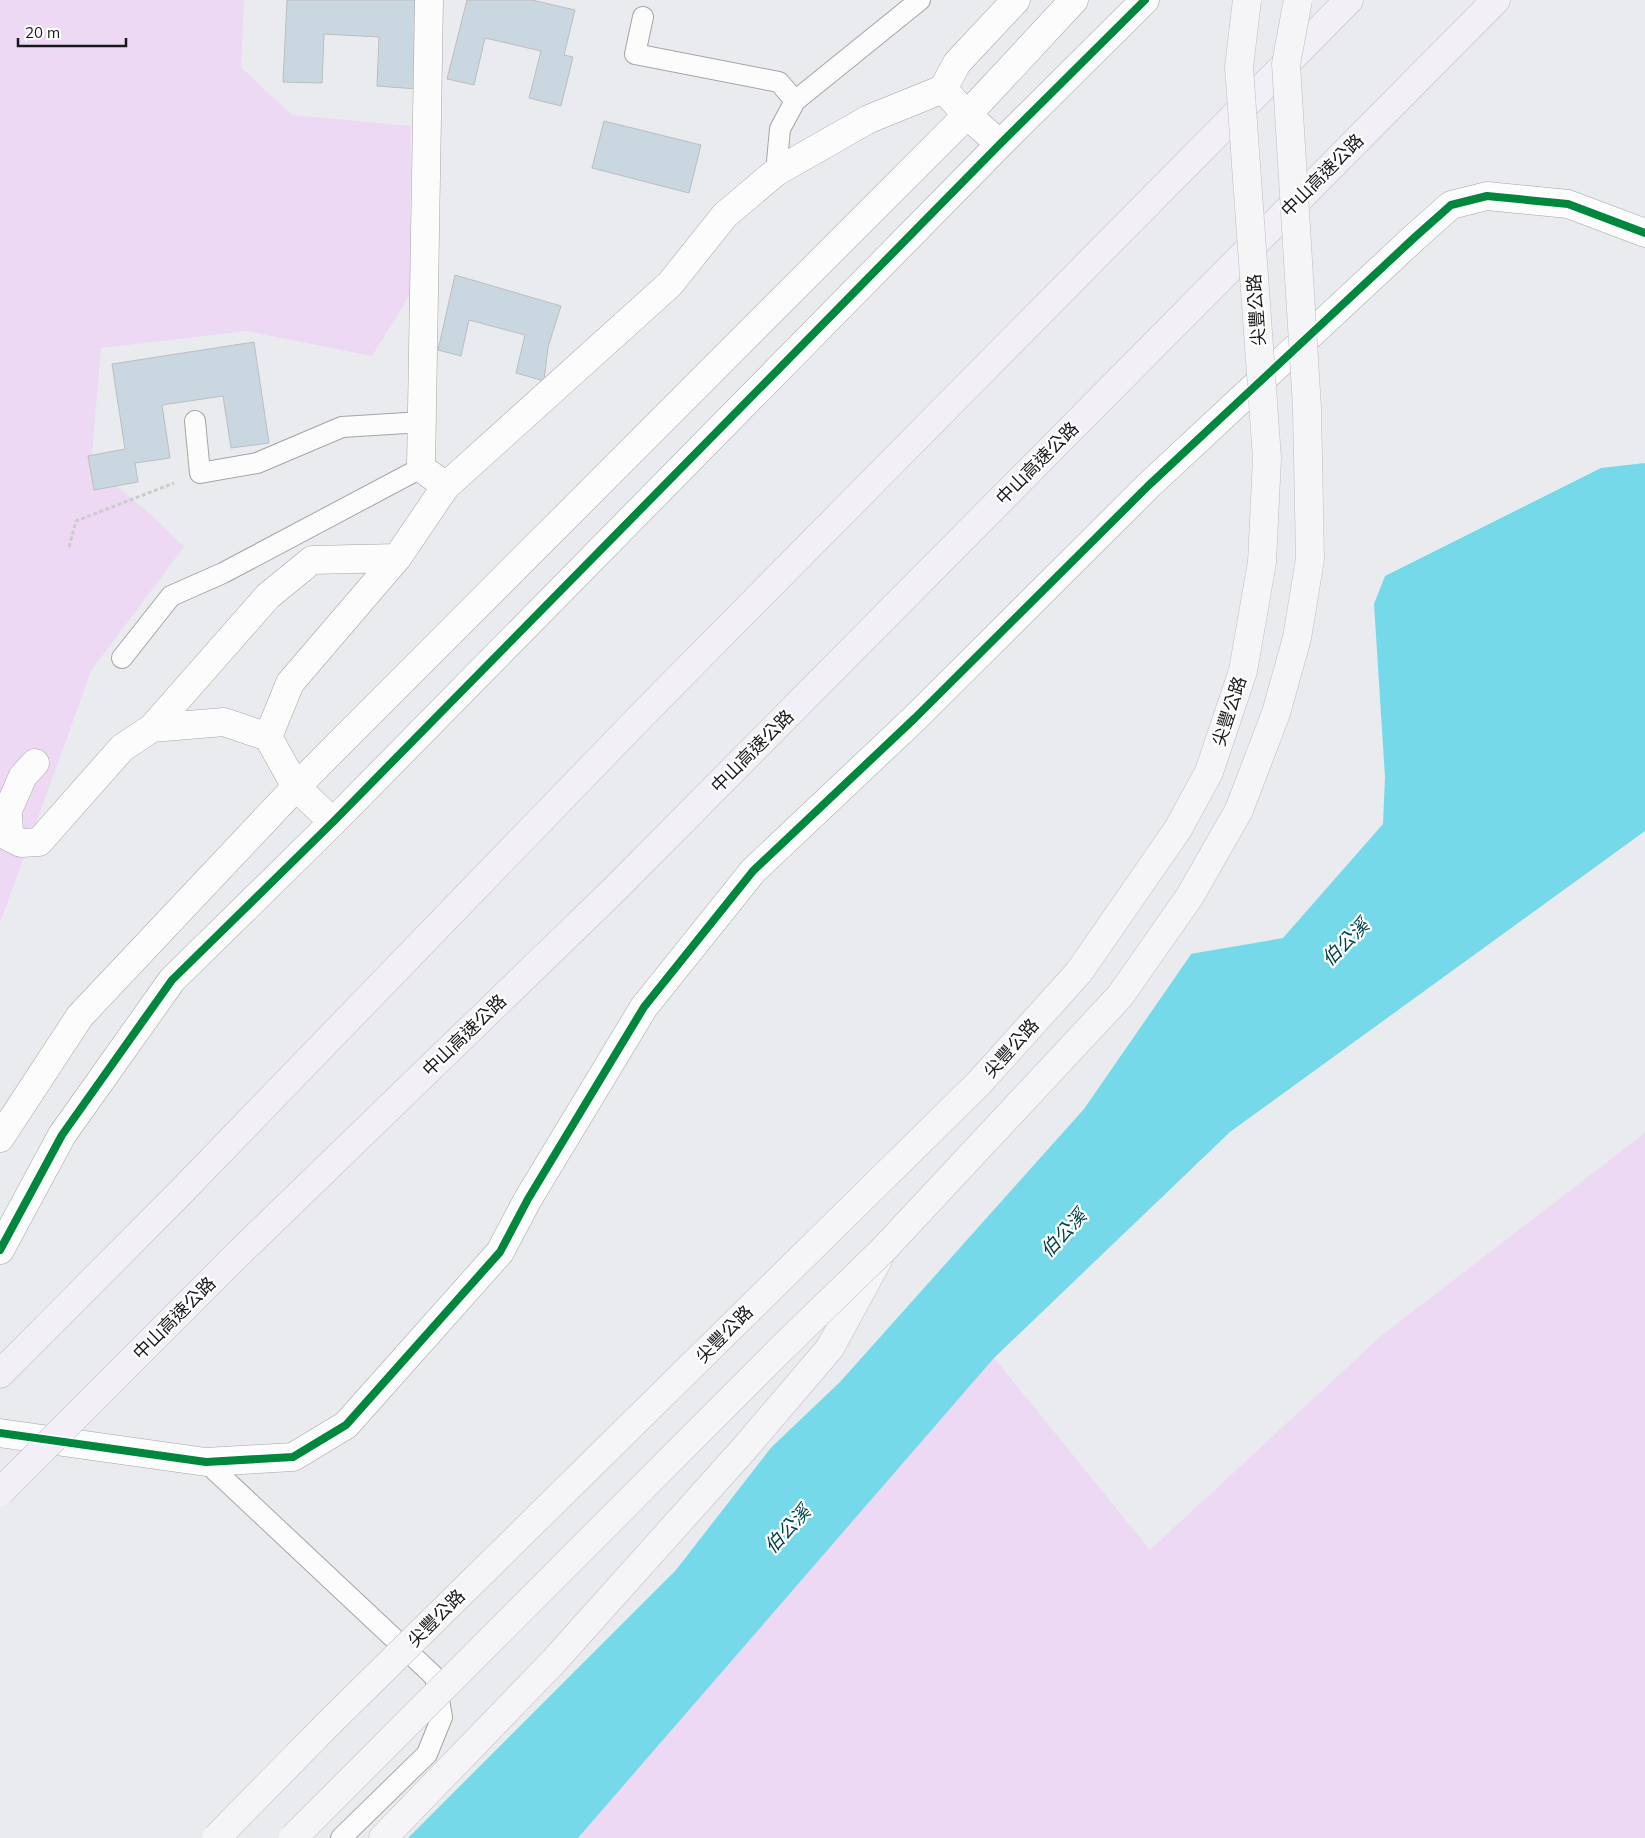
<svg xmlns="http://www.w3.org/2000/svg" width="1645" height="1838" viewBox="0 0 1645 1838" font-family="Mulish,'Noto Sans TC',sans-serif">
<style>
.green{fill:#edd9f4}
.water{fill:#76d9e9}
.pier{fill:#e9ebee}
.building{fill:#c9d7e1;stroke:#bcbec0}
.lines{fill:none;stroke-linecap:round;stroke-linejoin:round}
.lane-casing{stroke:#a4a5a7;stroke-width:22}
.street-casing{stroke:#a4a5a7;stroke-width:29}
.primary-casing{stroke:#bebdc5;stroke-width:29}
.highway-casing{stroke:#bebdc5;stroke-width:29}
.path{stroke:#cbcccd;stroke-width:3;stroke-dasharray:4 2.5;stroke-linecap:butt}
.lane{stroke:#fcfcfc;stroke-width:20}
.street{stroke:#fcfcfc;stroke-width:28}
.primary{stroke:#f5f5f8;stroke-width:28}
.highway{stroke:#f2f0f6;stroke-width:28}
.primary-bridge-casing{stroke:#bebdc5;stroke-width:29;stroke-linecap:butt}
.highway-bridge-casing{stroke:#bebdc5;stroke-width:29;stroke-linecap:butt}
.primary-bridge{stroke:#f5f5f8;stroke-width:28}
.highway-bridge{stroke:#f2f0f6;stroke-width:28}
.cycleway-casing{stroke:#fff;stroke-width:11}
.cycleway{stroke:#00873e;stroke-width:8}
.labels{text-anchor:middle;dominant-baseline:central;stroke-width:4.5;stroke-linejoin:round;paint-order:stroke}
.street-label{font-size:18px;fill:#17181a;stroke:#fff}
.water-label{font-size:19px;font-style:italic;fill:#00424b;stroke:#fff}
</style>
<rect width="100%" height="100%" fill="#e9ebee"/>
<path class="green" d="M0,0H244L241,67L292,115L411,126L410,223L412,291L372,356L247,331L101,348L91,465L156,519L184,547L91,671L0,923Z
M1645,1133V1838H578L994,1358L1150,1550L1381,1336Z"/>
<path class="water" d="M1645,463V831L1230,1132L994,1358L578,1838H408L676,1570L1149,961L1283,938L1383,824L1385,777L1374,604L1385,576L1601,468Z"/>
<path class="pier" d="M1194,950L1084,1109L840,1382L757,1461L799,1408V1368L781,1332L999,1065L1147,958Z"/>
<path class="building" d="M287,0H421L417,89L377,86L379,37L324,34L322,83L283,82Z
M467,0H532L575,10L564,55L573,57L561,106L529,98L541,51L485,38L474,85L447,79Z
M604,121L701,145L689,193L592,168Z
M455,275L561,306L548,347L544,381L516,373L525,335L469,320L461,356L438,350Z
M254,342L269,443L231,448L223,396L162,405L170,458L135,463L138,482L94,490L88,456L125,449L112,364Z"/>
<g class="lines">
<g class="lane-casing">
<path id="lane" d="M643,17L635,54L779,82L795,101
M776,172L780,129L795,101L920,0
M195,421L200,473L257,463L342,427L422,422
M122,658L171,596L223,573L421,468
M206,1462L435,1677L442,1717L427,1754L341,1838"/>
</g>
<g class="street-casing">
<path id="street" d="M429,0L421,468L446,486
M943,89L957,63L1016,0
M152,728L268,596L312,560L397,558
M35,763L23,776L8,810L9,837L21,843L39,842L122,748L152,728L224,722L268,737
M333,822L296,787L268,737L290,683L397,558L446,486L670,284L725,215L776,172L869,119L943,89L967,115L1000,144
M0,1138L80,1016L296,787L967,115L1074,0
M0,1250L62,1135L172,980L333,822L1000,144L1145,0
M0,1433L206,1462L293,1457L346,1425L500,1252L528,1199L644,1007L753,871L915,718L1148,486L1415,237L1451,205L1487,196L1568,204L1645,233"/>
</g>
<g class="primary-casing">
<path id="primary" d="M383,1838L554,1661L743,1450L830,1348L879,1258"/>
</g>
<g class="highway-casing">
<path id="highway" d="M239,1253L615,889L1496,0
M0,1374L178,1195L647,710L1349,0"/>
</g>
<path class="path" d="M69,547L76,521L174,483"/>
<use href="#lane" class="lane"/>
<use href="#street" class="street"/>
<use href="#primary" class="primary"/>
<use href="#highway" class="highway"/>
<g class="primary-bridge-casing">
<path id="primary-bridge" d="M216,1838L329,1723L979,1083L1079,972L1178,829L1209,772L1243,671L1262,562L1267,458L1239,67L1247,0
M293,1838L781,1349L883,1250L1120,996L1190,896L1239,810L1276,713L1297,638L1310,559L1307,408L1286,64L1298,0"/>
</g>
<g class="highway-bridge-casing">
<path id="highway-bridge" d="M0,1492L239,1253"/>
</g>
<use href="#primary-bridge" class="primary-bridge"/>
<use href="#highway-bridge" class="highway-bridge"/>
<g class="cycleway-casing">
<path id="cycleway" d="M0,1250L62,1135L172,980L333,822L1000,144L1145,0
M0,1433L206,1462L293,1457L346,1425L500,1252L528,1199L644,1007L753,871L915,718L1148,486L1415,237L1451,205L1487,196L1568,204L1645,233"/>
</g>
<use href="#cycleway" class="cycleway"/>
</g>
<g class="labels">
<g class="street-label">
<text transform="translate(1322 175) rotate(-45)">中山高速公路</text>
<text transform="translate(1256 310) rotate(-94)">尖豐公路</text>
<text transform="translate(1037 463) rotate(-45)">中山高速公路</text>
<text transform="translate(1229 711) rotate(-72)">尖豐公路</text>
<text transform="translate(752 751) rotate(-45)">中山高速公路</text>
<text transform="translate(464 1035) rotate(-44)">中山高速公路</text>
<text transform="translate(1011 1048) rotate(-48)">尖豐公路</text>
<text transform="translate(174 1318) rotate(-45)">中山高速公路</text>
<text transform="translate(724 1334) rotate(-45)">尖豐公路</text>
<text transform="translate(436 1618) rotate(-45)">尖豐公路</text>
</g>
<g class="water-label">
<text transform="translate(1345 942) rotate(-45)">伯公溪</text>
<text transform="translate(1063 1233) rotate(-47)">伯公溪</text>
<text transform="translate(787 1529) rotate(-47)">伯公溪</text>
</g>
</g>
<path d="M18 38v8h108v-8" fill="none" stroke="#17181a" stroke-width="2.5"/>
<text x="25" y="38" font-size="15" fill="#17181a" stroke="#ffffff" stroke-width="4" paint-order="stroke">20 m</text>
</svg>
